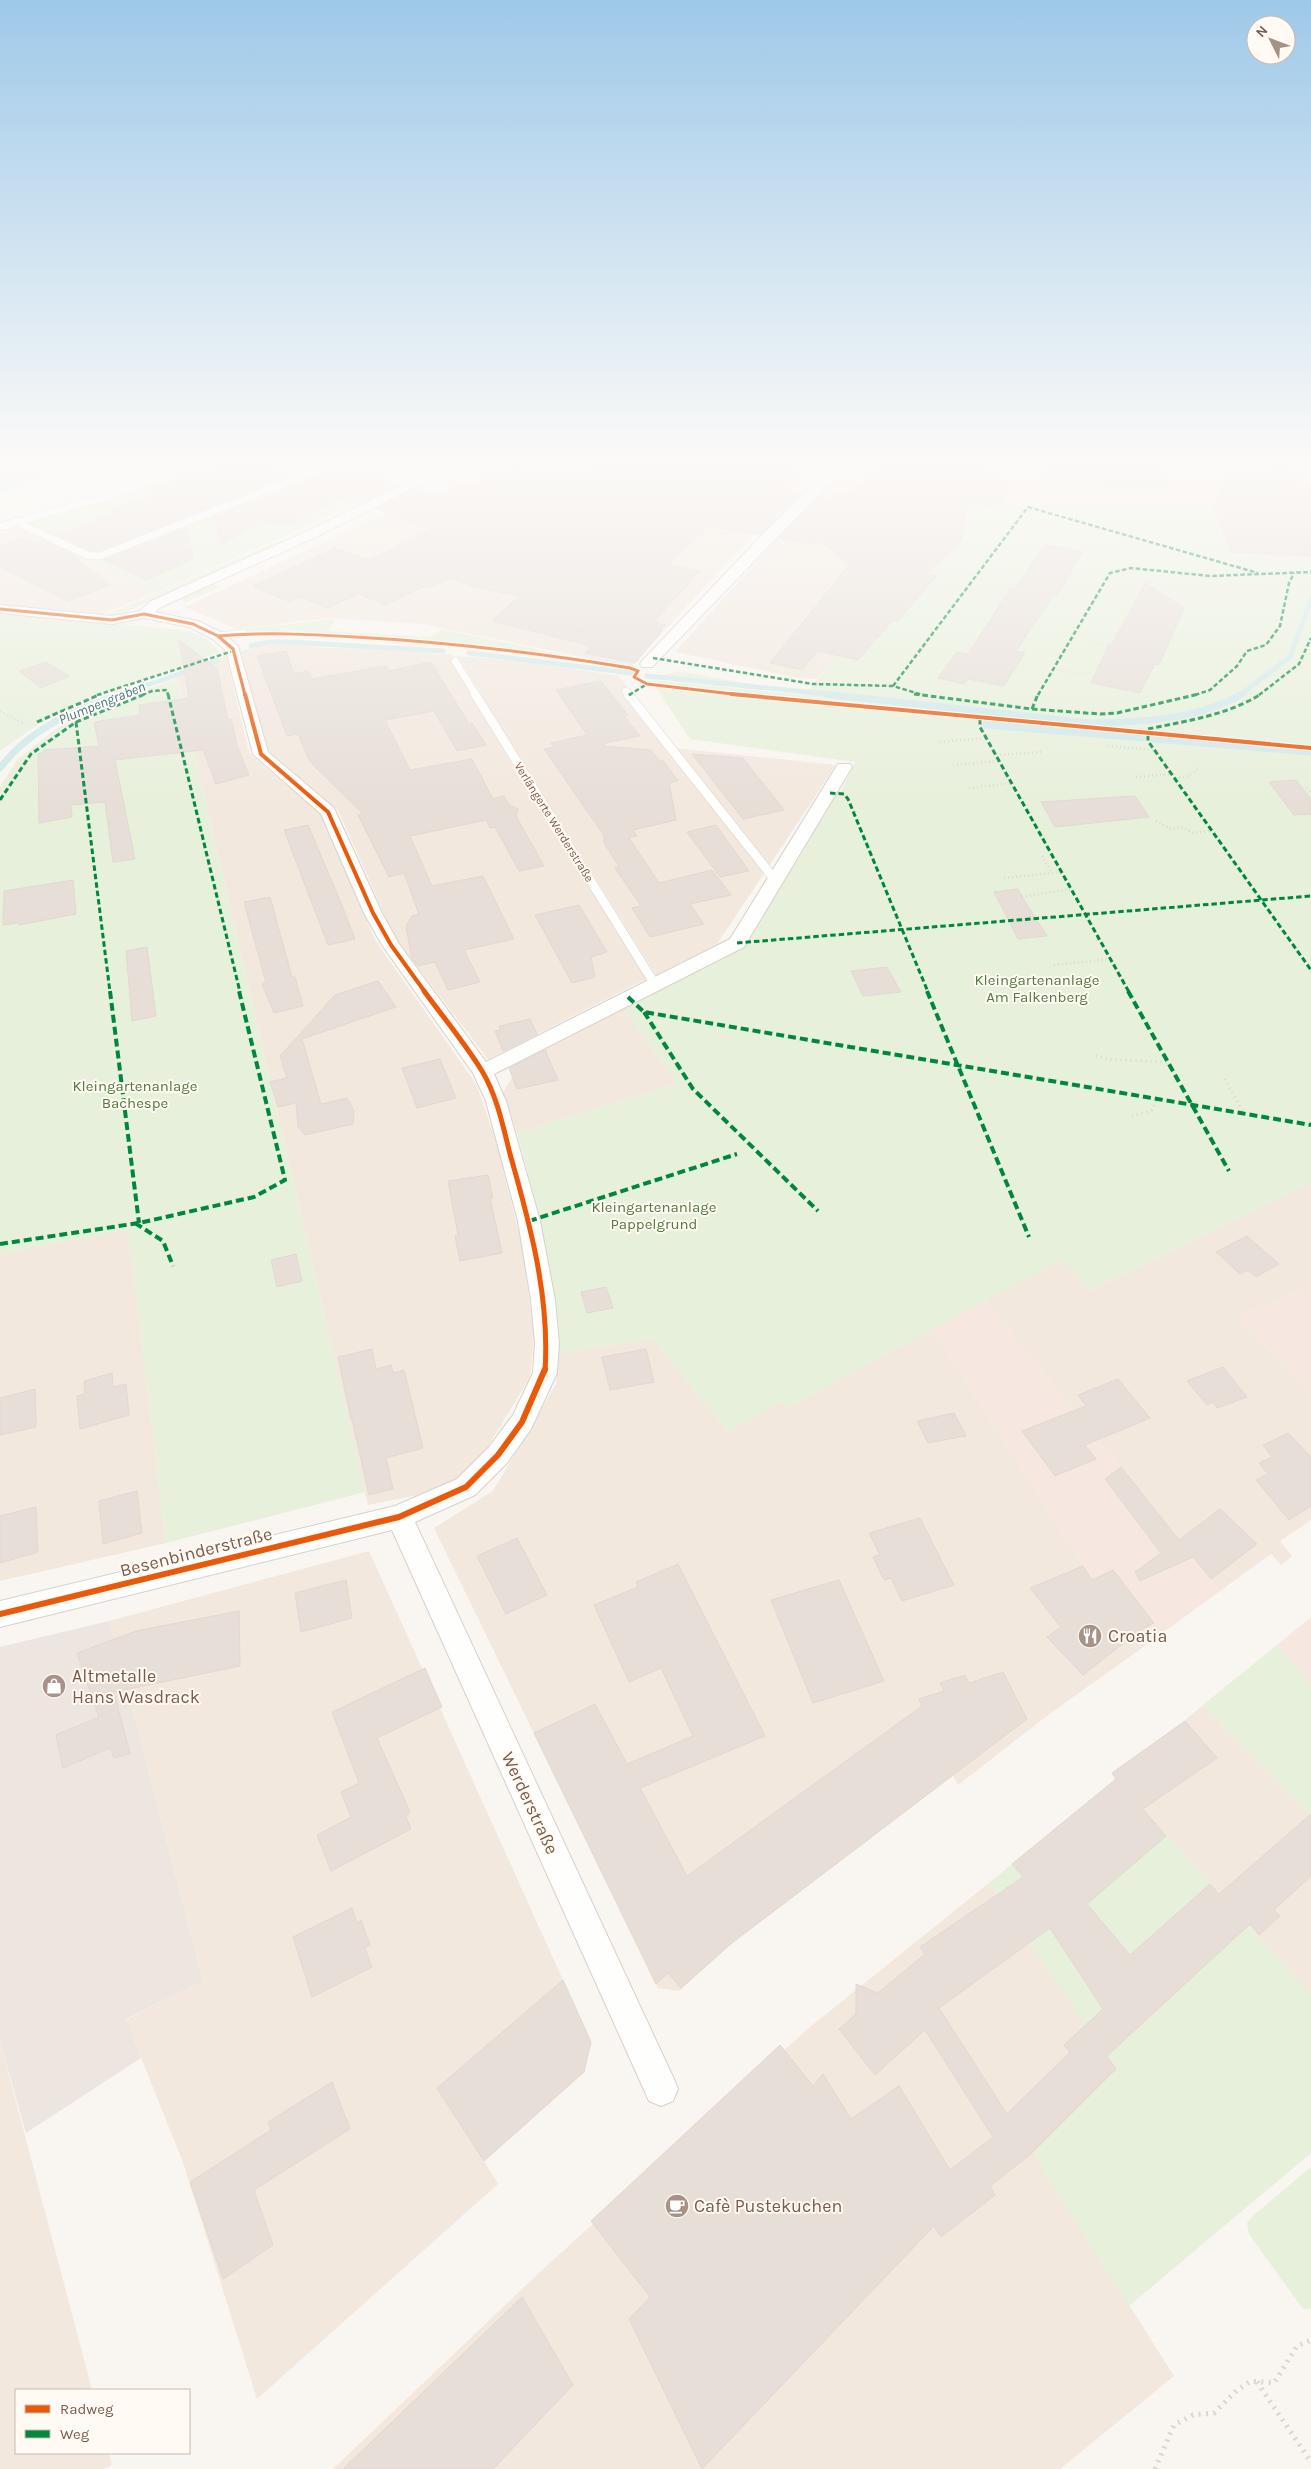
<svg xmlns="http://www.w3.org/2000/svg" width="1311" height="2469" viewBox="0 0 1311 2469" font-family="Karla,sans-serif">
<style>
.residential{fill:#f2e8de}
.commercial{fill:#f6e8e1}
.industrial{fill:#ede5e0}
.green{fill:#e7f0db}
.water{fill:#d0e8ea}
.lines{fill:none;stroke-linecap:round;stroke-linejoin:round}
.stream-far1{stroke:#d0e8ea;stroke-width:5}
.stream{stroke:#d0e8ea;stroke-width:7}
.building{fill:#e6ded7;stroke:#e2d8d2;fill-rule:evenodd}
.lane-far1-casing{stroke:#d7d1cb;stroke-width:8}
.lane-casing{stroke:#d7d1cb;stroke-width:10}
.street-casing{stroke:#d7d1cb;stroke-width:2}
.path-far3{stroke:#dcd5d0;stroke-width:2;stroke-dasharray:0.5 2.5;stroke-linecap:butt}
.path-far2{stroke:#dcd5d0;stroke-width:2.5;stroke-dasharray:1 3;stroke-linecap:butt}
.path-far1{stroke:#dcd5d0;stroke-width:3;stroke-dasharray:1 4;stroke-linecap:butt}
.path{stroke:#dcd5d0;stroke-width:5;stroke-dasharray:2 5.5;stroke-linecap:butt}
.lane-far1{stroke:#fefefd;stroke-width:7}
.lane{stroke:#fefefd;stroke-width:9}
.street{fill:#fefefd;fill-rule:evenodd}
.quiet-far2{stroke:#00873e;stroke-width:2.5;stroke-dasharray:4.5 2.5;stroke-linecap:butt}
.quiet-far1{stroke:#00873e;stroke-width:3;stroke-dasharray:5.5 3;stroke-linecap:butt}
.quiet{stroke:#00873e;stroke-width:4;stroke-dasharray:8 4;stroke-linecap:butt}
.cycleway-far3-casing{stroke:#fffaf3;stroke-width:5}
.cycleway-far2-casing{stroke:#fffaf3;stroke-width:6}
.cycleway-far1-casing{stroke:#fffaf3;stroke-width:8}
.cycleway-casing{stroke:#fffaf3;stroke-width:9}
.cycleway-far3{stroke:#e8590c;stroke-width:3}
.cycleway-far2{stroke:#e8590c;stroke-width:4}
.cycleway-far1{stroke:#e8590c;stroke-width:5}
.cycleway{stroke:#e8590c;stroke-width:6}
.labels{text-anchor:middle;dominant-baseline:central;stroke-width:4;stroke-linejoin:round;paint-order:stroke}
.far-street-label{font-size:12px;fill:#7a5c4d;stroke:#fffaf3}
.far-water-label{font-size:14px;font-style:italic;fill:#437c86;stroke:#fffaf3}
.park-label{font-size:15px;fill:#537a41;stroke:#fffaf3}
.near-street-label{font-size:18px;fill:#7a5c4d;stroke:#fffaf3}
.near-poi-label{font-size:18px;fill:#7a5c4d;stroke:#fffaf3;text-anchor:start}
</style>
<rect width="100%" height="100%" fill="#f9f5f0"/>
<path class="residential" d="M491,462H828L760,528L630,667L423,624L329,618L237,629L185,607L381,516Z
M853,462H1302L1305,473H1311V561L1265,559L1242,508L969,499L817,679L799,678L675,652L796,518Z
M28,524L101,558L93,562L155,593L98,616L0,607V534Z
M277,643L327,648L384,649L452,655L504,741L499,742L554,834L559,833L648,978L488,1059L394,936L338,810L265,748L241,651Z
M226,656L249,753L322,816L375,940L476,1084L495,1137L522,1246L534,1336L530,1377L470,1476L457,1487L368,1505L176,673Z
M457,656L529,662L619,676L674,748L836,765L717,944L656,975Z
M624,1008L677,1084L517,1133L503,1093L517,1068L543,1049Z
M1311,1183V1298L1301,1289L1237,1317L1311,1394V1520L1280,1541L1292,1556L1281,1565L1271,1554L1220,1591L985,1300L1063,1259L1090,1290Z
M128,1229L166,1543L0,1581V1255Z
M932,1329L1104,1598L1142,1648L1048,1715L958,1785L953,1775L732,1943L679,1991L658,1988L434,1528L493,1491L556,1384L559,1353L653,1339L728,1432L781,1401L787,1408Z
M369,1551L591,2042L584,2072L484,2161L498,2184L257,2399L183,2162L126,2020L203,1979L109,1621Z
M1203,1705L1311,1815V1995L1116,1779Z
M989,1883L1116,2069L1033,2153L1174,2376L1060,2469H333L541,2271L810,2027Z
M0,2041L92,2390H16V2453H109L112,2465L103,2469H0Z"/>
<path class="commercial" d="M1301,1289L1311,1298V1394L1237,1317Z
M985,1300L1220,1591L1142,1648L1104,1598L932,1329Z
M1311,1617V1685L1277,1645Z"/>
<path class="industrial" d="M109,1621L203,1980L126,2019L141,2058L26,2133L0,2041V1647Z"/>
<path class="green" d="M190,462H442L280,538L155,593L92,562L101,558L24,522L60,512Z
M969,499L1242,508L1265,559L1311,561V1183L1090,1290L1063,1259L787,1408L781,1402L728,1432L653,1339L559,1353C561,1331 557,1308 553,1287C545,1235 531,1184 517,1133L677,1084L624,1008L734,953L798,860L838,791H841L855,762L690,739L651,680L804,695Z
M275,542L278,544L275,546L119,615L104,616Z
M212,584L220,587L185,603L181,597Z
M0,612L189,631L205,637L220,652L85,699L33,728L0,751Z
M336,619L329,631L431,637L442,629L592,661L475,644L344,636L292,630L241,632L242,629Z
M678,671L801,693L659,677Z
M177,678L365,1492L166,1543L128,1230L0,1255V787L17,760L53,731L80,715Z
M1277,1645L1311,1685V1815L1203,1705Z
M1116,1779L1311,1995V2153L1129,2306L1032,2153L1115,2069L989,1883Z
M1311,2167V2309H1303L1249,2234L1247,2223L1254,2215Z"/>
<path class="water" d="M0,462H84L0,492Z"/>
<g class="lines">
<path class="stream-far1" d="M251,646L269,642H288L443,651
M469,653L631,673
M647,676L837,695
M118,695L217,661
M1240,695L1290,657L1311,600"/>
<path class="stream" d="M825,694L1089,723C1140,722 1197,720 1242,694
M986,725L1143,738
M1154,739L1311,752
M0,768C31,727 74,711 121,694"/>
</g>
<path class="building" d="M225,462H263L299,472L99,551L88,550L57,535L119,513L112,510L154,495L149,493L155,490L153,489Z
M591,462H797L786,491L802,494L760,535L709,526L668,565L700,571L653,622L665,625L660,629L663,630L635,663L585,653L591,646L492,621L519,596L475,587L451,578L431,587L426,586L416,590L386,605L359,594L327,608L301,597L290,602L253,586L335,548L369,560L432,529L376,509L415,489L438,496L460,484L470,487L514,464L565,478Z
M883,462H983L981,479L1017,482L996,507L966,505L962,540L926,574L936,576L897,622L892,621L858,660L818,651L802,670L770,663L849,565L821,541L818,545L779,538L819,497L830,499L838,492L850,494Z
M1045,462H1164L1168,488L1046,486Z
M1263,464H1289L1300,483L1311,484V556L1231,552L1214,506L1227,477L1271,478Z
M349,471L399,485L360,504L341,497L325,507L320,506L290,525L283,523L280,525L260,520L222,545L214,518L201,522L315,477L322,475L333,479Z
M187,528L193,559L146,580L104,560Z
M24,537L37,543L43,540L70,553L110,585L68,601L0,567V546Z
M1045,545L1083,552L1057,595H1054L1016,651L1025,653L1004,686L968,679L964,684L938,678L957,652L968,654L1011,588L1015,589Z
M1145,583L1184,608L1159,665L1155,664L1140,693L1091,683L1109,644H1112Z
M179,640L217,669L228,720L231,719L237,745L249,775L216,784L203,750L115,760L135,859L113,862L105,802L71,805L72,817L39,823L38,754L43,753L44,750L99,746L94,722L140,715L139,705L189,698Z
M286,651L294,674L308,671L312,679L386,666L389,671L431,662L469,724L472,723L486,745L457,751L434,711L385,720L410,770L472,759L493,799L504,796L509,805L518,809L516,816L544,866L519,871L495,827L490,828L486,820L410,836L432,886L483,876L514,939L464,950L480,982L448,990L435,962L418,966L412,959L406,926L412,916L419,914L404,873L389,877L358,815L363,814L310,762L298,734L287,736L257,656Z
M46,662L69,676L41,688L19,671Z
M601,681L628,715L624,716L640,736L605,743V746L651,750L660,761L663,760L678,781L669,783L676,820L633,830L637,836L629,838L659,883L712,870L731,895L690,904L704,924L650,937L632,908L641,906L615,868L619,867L603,841H605L603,834L544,749L554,747L551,743L587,735L556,690Z
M692,754L743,758L784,810L743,819Z
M1296,780L1311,799V814L1294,815L1269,782Z
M1135,796L1149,817L1055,827L1041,802Z
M308,825L341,903L355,939L328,945L284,830Z
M716,825L749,871L720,877L687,832Z
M73,880L76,914L19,925V923L3,925L4,891Z
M1018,889L1022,897L1047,936L1018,939L994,892Z
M270,897L292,977H295L303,1006L274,1013L262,984L266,983L244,902Z
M579,905L607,952L591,957L595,977L572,983L535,915Z
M147,947L156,1016L132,1021L126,951Z
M887,967L901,992L863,996L851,971Z
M378,981L396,1007L302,1039L321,1104L347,1098L354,1111L353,1124L305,1135L298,1127L296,1103L278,1107L270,1082L287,1078L280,1056L335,995Z
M530,1019L537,1034L503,1051L495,1031L501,1030L499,1026Z
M545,1050L558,1080L517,1089L509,1068Z
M440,1059L456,1098L417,1108L402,1068Z
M488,1175L493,1198H490L502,1253L460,1261L455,1236L458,1235L448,1181Z
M1247,1236L1279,1264L1256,1277L1248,1270L1240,1274L1216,1252Z
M296,1254L302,1281L277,1287L271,1260Z
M606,1287L613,1308L587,1313L581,1292Z
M372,1349L376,1369L391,1365L393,1373L404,1370L423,1448L386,1458L393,1489L369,1495L352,1419H351L338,1357Z
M646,1349L654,1382L610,1390L602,1357Z
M1223,1367L1247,1397L1217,1408L1213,1402L1207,1405L1187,1381Z
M112,1373L113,1387L126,1384L129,1415L80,1429L77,1396L85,1394L84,1381Z
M1118,1379L1150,1418L1085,1445L1096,1459L1055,1476L1022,1431L1086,1406L1078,1395Z
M35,1389L36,1427L0,1435V1398Z
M954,1413L966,1436L928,1443L917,1421Z
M1288,1433L1311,1457V1506L1289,1520L1256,1480L1268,1474L1259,1463L1272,1457L1263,1445Z
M1121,1467L1179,1540L1220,1509L1257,1544L1211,1579L1193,1557L1140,1581L1135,1572L1161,1553L1105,1479Z
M137,1491L142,1533L103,1544L99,1501Z
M36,1507L38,1552L0,1563V1516Z
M920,1518L954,1585L902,1601L891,1578L884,1580L873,1557L880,1555L869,1533Z
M517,1538L547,1595L506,1614L477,1556Z
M678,1564L765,1736L640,1788L687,1876L922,1706L919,1699L944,1691L940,1683L965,1675L969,1683L1003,1672L1027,1719L732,1943L681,1988L668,1973L656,1984L534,1733L595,1704L627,1764L693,1736L661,1668L629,1682L594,1605L638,1587L636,1582Z
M1083,1566L1092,1580L1113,1570L1154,1623L1139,1631L1083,1675L1047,1637L1061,1627L1030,1588Z
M346,1580L352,1618L301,1632L295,1593Z
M839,1580L884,1681L813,1703L771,1600Z
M239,1611L240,1666L114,1692L130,1754L114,1758L110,1748L63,1768L56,1735L99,1717L77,1653L136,1631Z
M425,1668L442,1707L377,1738L410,1812L406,1817L411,1829L331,1871L317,1835L351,1817L341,1792L359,1783L332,1712Z
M1185,1721L1217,1758L1143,1809L1166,1836L1087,1904L1130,1955L1210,1884L1219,1894L1311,1814V1876L1274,1910L1280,1916L1259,1935L1250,1924L1107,2056L1116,2069L1032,2153L990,2186L995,2195L941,2237L934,2226L702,2469L629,2319L650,2297L591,2221L780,2045L813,2086L823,2074L851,2119L899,2086L950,2170L993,2137L925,2030L875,2075L839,2029L856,2014V1984L878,1993L925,1954L920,1947L1023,1877L1012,1864L1116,1779L1112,1773ZM1050,1928L1103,2009L1064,2045L1070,2052L1007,2114L939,2008Z
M352,1908L357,1923L361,1920L370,1945L365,1948L372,1967L312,1997L293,1937Z
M563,1980L591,2042L584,2072L484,2161L437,2088Z
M332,2082L350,2129L254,2190L273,2245L223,2279L190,2182L271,2130L268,2122Z
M522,2297L573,2385L493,2469H343Z"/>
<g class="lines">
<g class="lane-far1-casing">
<path id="lane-far1" d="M97,488L164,462
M16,522L87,555L100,556L338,462
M16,522L106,497L198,462
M218,636L243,633
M455,661L476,695
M626,691L629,695"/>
</g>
<g class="lane-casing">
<path id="lane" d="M475,694L654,983
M628,694L775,880"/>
</g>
<g class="street-casing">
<path id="street" d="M451,462H466L320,535L161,607L155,612L198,621L223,633L238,646L268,752L334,808L382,913L399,944L486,1062L730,939L838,764H850L852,767L744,947L494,1074L506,1101L540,1221L555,1300L559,1343L557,1373L531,1429L507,1463L475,1495L415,1522L673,2077L678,2089L673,2101L661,2106L649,2101L392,1530L0,1627V1601L395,1506L457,1479L489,1447L513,1415L533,1373L535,1343L531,1300L518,1221L486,1101L473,1073L382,945L364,913L321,814L253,754L226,651L213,639L189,627L144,618L112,624L0,613V605L112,616L140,611L151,601L312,529Z
M838,462H850L652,667H642L640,664L642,661L765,532Z
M16,518L20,519L22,522L20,525L0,531V523Z"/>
</g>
<path class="path-far3" d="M681,488L723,502L750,505
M674,516L694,521L701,529L742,536
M173,547L185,552
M133,563L143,568L141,569
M645,617L658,623
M570,629L594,634L608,629L646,637
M1071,638L1108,645
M1053,669L1078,674L1091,672"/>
<path class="path-far2" d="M0,711L25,724
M940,742L986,738
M1108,746L1155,750
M996,755L1042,752
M953,765L999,761
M1136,777L1172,774
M1175,778L1189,776L1200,767
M969,788L1012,783
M1307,788L1311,792
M1156,821L1170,829L1182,827L1194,833L1210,831
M1042,856L1052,873
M1004,878L1061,872
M1022,897L1071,889
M1054,965L1110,959"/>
<path class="path-far1" d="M1096,1056L1107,1059L1168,1062
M1225,1079L1244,1114
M1132,1116L1152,1110L1157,1098"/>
<path class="path" d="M1257,2382L1311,2462
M1155,2469L1174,2425L1193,2415L1214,2413L1237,2390L1251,2381L1274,2383L1297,2346L1311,2340"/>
<use href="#lane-far1" class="lane-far1"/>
<use href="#lane" class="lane"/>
<use href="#street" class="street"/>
<path class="quiet-far2" d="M653,658L813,684L893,686L923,695
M893,686L1028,507L1258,573
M97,695L233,651
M142,695L152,691L167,690L168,695
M629,695L647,684
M1038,695L1110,573L1131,568L1210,576L1311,572
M1195,695L1210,690L1237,666L1247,651L1266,645L1280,626L1289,583L1294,573
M1259,695L1299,664L1311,638"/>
<path class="quiet-far1" d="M168,694L240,992
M914,694L1032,709L1100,714L1117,713L1199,694
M629,695L631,694
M1032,709L1038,694
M980,719V727L1129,992
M37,722L101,694
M76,722L110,992
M1148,729C1186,721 1228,715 1261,694
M1148,735V741L1311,970
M830,793L844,794L848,799L928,992
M0,800L31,754L76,722L145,694
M737,943L1311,896"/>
<path class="quiet" d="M110,991L139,1223
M927,991L1029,1237
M1128,991L1229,1171
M628,997L644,1012L1311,1125
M644,1012L693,1089L818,1211
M529,1221L737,1154
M135,1223L163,1241L173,1266
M0,1244L139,1223L254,1197L285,1180L239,991"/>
<g class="cycleway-far3-casing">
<path id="cycleway-far3" d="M0,609L112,620L144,614L193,624L218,636L233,649L245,695
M218,636C264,632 308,634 355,637C448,642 538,653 630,668L638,671L634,677L647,684L741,695"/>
</g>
<g class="cycleway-far2-casing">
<path id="cycleway-far2" d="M245,694L261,754L328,812L373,913L391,945L425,992
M731,694L1311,748"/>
</g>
<g class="cycleway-far1-casing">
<path id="cycleway-far1" d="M424,991C443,1017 465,1043 482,1071C497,1096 503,1126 510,1154C530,1224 550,1297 545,1371"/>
</g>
<g class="cycleway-casing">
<path id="cycleway" d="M0,1614L399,1517L466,1487L498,1455L522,1422L545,1369"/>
</g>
<use href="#cycleway-far3" class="cycleway-far3"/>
<use href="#cycleway-far2" class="cycleway-far2"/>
<use href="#cycleway-far1" class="cycleway-far1"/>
<use href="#cycleway" class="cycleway"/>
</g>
<linearGradient id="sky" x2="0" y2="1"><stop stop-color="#9ec9e9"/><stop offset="0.57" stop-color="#fcfaf8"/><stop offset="1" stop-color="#fcfaf8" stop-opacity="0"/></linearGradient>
<rect width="1311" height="807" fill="url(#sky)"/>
<defs>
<g id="restaurant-disc" transform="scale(1.25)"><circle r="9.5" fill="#a69286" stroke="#fffaf3"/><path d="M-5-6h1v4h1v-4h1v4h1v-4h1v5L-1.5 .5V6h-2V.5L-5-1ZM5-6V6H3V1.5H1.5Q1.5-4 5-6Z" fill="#fff"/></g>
<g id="shop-disc" transform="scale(1.25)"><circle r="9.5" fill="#a69286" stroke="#fffaf3"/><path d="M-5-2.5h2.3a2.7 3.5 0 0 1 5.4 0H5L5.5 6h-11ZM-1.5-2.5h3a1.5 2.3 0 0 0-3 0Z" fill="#fff"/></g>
<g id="cafe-disc" transform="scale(1.25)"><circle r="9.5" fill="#a69286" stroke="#fffaf3"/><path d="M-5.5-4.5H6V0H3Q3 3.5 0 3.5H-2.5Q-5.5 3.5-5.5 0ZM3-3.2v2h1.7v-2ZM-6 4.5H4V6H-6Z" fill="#fff"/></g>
</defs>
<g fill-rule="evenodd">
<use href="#restaurant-disc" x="1090" y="1636"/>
<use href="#shop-disc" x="54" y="1686"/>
<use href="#cafe-disc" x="677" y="2206"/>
</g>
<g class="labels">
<g class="far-street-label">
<text transform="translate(554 822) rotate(58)">Verlängerte Werderstraße</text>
</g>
<g class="far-water-label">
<text transform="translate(102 703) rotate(-22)">Plumpengraben</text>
</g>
<g class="park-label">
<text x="1037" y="980">Kleingartenanlage<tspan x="1037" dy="17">Am Falkenberg</tspan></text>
<text x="135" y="1086">Kleingartenanlage<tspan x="135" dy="17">Bachespe</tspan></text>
<text x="654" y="1207">Kleingartenanlage<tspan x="654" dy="17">Pappelgrund</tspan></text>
</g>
<g class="near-street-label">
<text transform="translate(196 1552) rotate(-14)">Besenbinderstraße</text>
<text transform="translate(530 1803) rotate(65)">Werderstraße</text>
</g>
<g class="near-poi-label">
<text x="1108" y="1636">Croatia</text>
<text x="72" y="1676">Altmetalle<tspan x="72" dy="21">Hans Wasdrack</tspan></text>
<text x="694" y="2206">Cafè Pustekuchen</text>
</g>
</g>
<rect x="15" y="2389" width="175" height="65" fill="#fffaf3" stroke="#cabbb1"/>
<rect x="25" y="2405" width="25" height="8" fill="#e8590c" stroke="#cabbb1"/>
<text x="60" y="2414" font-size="15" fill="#7a5c4d">Radweg</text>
<rect x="25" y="2430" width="25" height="8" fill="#00873e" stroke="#cabbb1"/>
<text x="60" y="2439" font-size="15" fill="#7a5c4d">Weg</text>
<g transform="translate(1271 40) rotate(312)"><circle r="24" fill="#fffaf3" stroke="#cabbb1"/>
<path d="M0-4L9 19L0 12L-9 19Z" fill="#a69286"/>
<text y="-8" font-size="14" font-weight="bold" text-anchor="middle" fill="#7a5c4d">N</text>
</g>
</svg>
